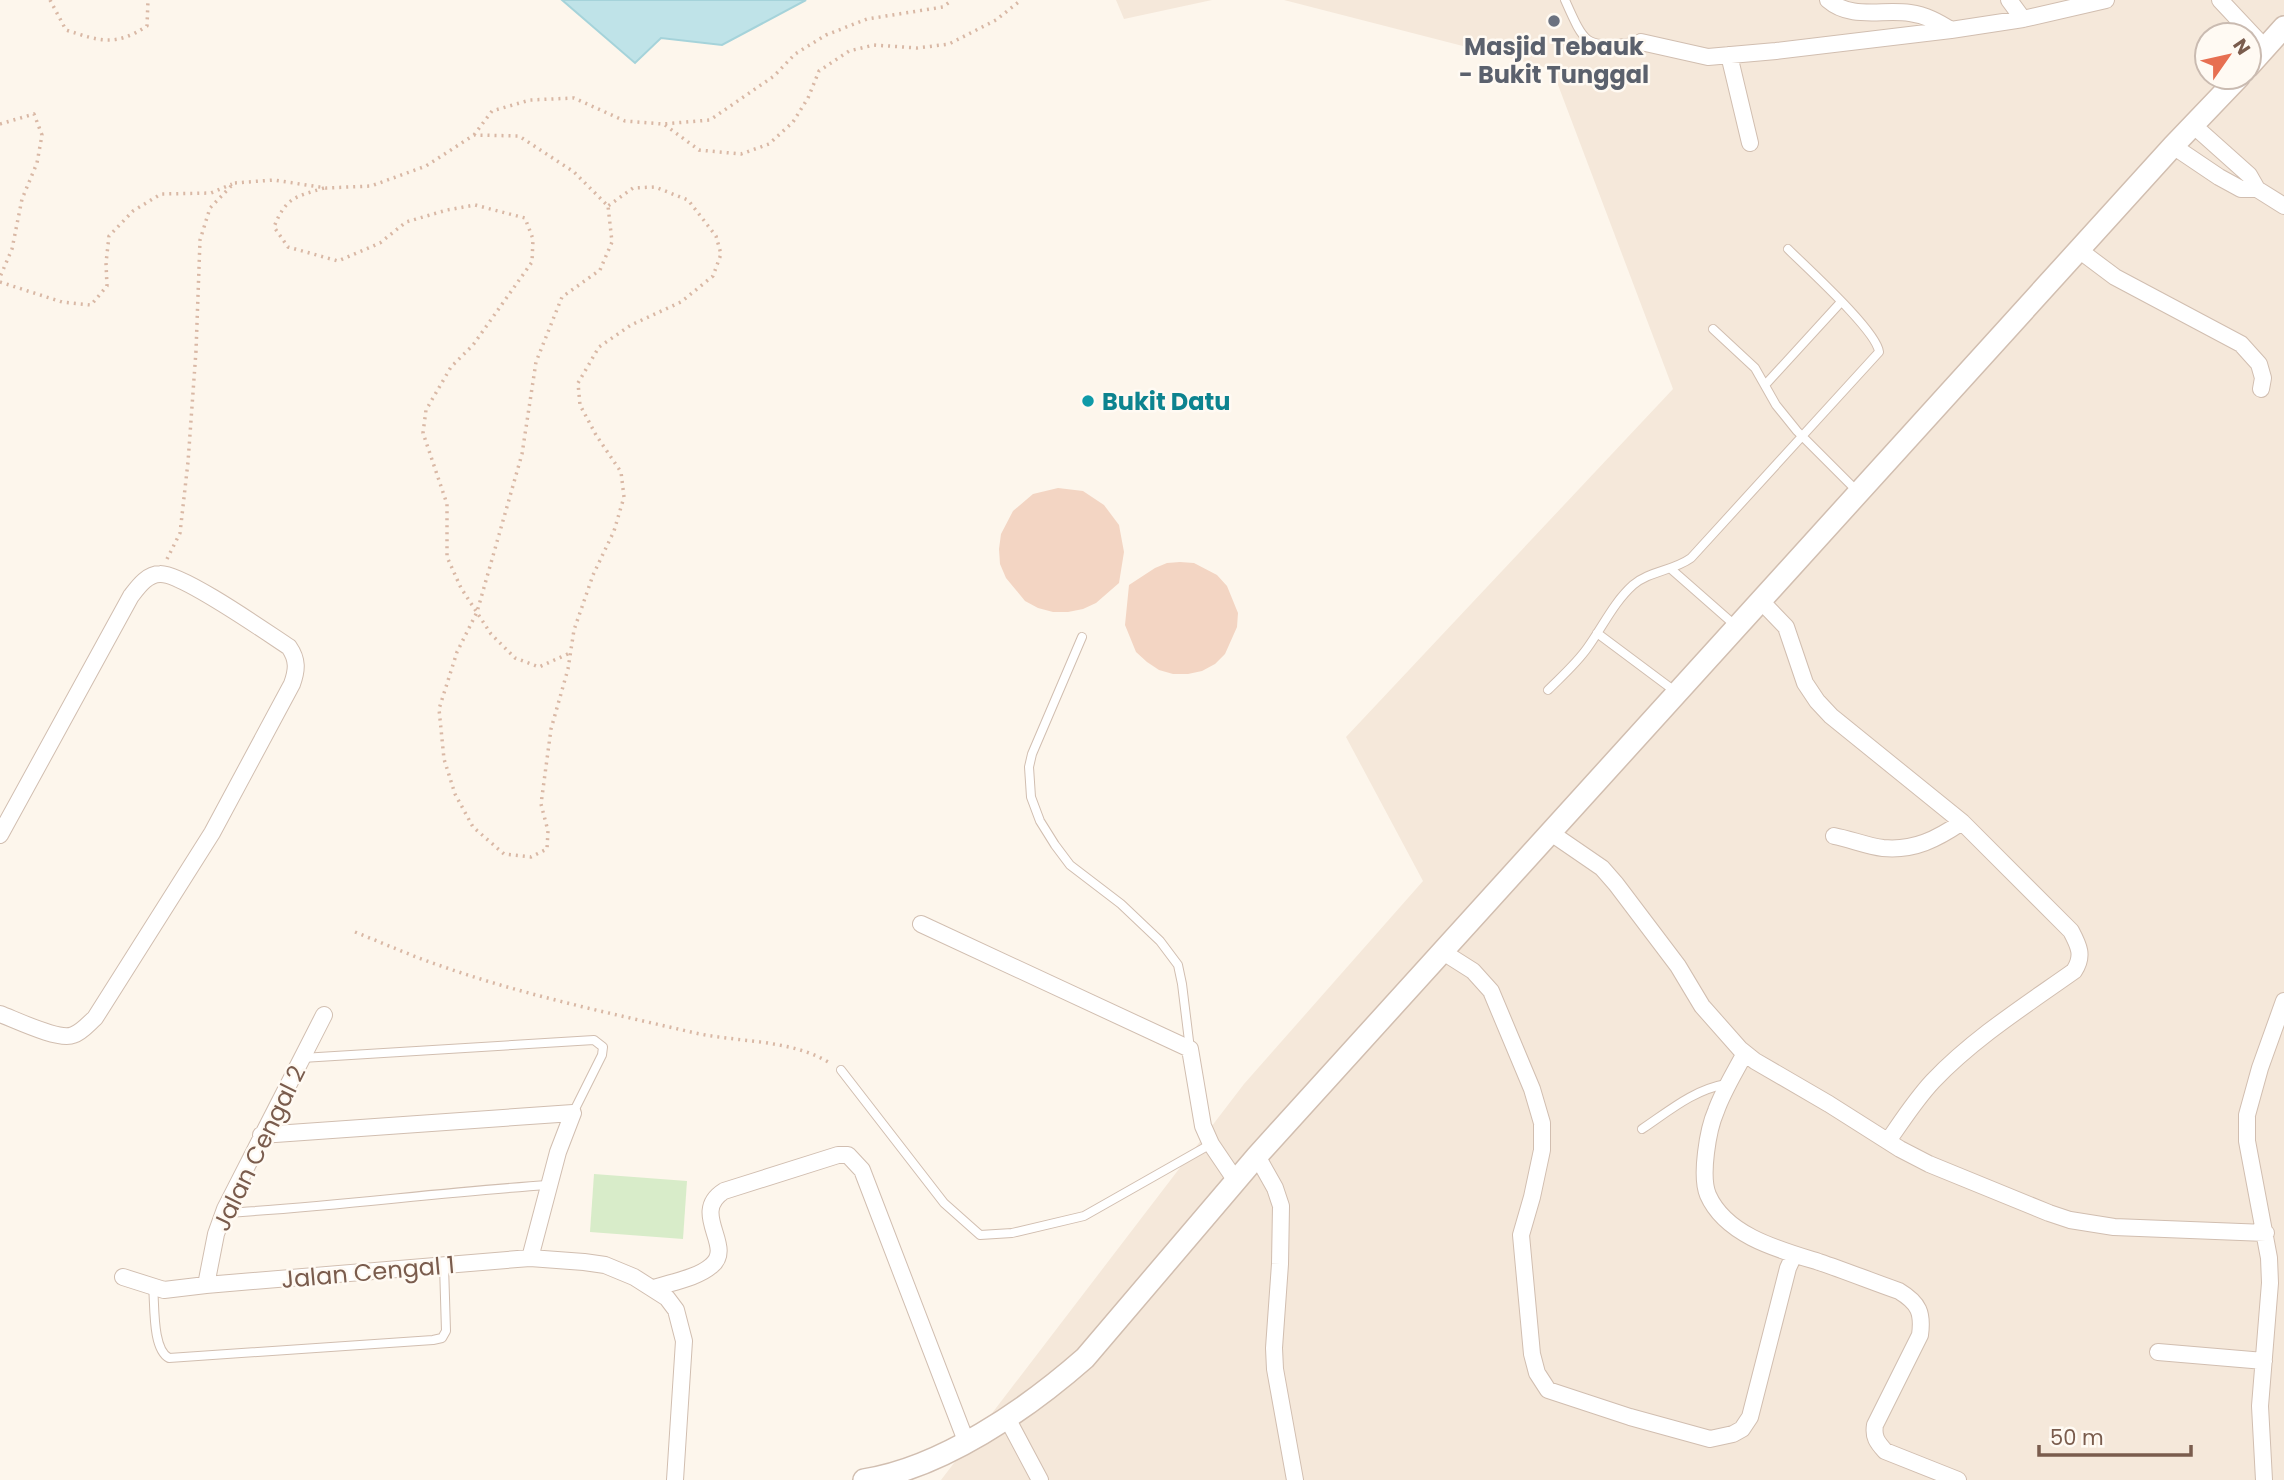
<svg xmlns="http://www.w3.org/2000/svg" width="2284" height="1480" viewBox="0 0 2284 1480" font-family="Poppins,sans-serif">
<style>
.residential{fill:#f5e8da;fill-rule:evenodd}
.green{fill:#d8ecc9}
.water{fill:#bfe3e8;stroke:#a5d3da;stroke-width:2}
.building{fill:#f3d5c3}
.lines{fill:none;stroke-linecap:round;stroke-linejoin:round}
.service-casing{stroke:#d1beb0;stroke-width:10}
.minor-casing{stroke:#d1beb0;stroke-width:18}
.tertiary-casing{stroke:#d1beb0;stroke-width:24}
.path{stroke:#d9b8a5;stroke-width:3.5;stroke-dasharray:2 5;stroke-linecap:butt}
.service{stroke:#fff;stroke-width:8}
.minor{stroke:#fff;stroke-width:16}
.tertiary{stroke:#fff;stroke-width:21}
.worship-dot{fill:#6b7280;stroke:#fffaf3;stroke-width:2.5}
.culture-dot{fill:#0f9aa8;stroke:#fffaf3;stroke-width:2.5}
.labels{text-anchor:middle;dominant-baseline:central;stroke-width:5;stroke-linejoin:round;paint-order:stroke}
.worship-label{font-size:24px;font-weight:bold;fill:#5b616d;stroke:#fffaf3}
.culture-label{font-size:24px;font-weight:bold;fill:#0d838f;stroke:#fffaf3;text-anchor:start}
.street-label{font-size:24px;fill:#7a5c4d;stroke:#fffaf3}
</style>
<rect width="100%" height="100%" fill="#fdf6ec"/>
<path class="residential" d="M1116,0H1212L1124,19Z
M1284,0H2284V1480H941L1244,1084L1423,881L1346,737L1673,389L1552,69ZM2207,35H2249V77H2207Z"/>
<path class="green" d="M594,1174L687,1181L683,1239L590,1232Z"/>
<path class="water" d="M562,0H806L722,45L661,38L635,63Z"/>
<path class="building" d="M1058,488L1083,491L1104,505L1119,525L1124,552L1119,583L1096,603L1083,609L1068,612H1053L1038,608L1025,601L1006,578L1000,564L999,549L1001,534L1013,511L1033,494Z
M1180,562L1194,563L1217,575L1227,586L1238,613L1237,627L1225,654L1215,664L1202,671L1188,674H1173L1159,670L1147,662L1136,652L1125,625L1129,585L1155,568L1167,563Z"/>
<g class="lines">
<g class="service-casing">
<path id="service" d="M1565,0C1588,52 1586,45 1641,42
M1713,329L1755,368L1776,405L1797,431L1857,491
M1765,385L1841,302
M1671,569L1737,627
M1597,633L1676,692
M1082,637L1032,754L1029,767L1031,797L1040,821L1055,845L1070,865L1121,904L1160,941L1178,965L1182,984L1190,1049
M1548,690C1562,676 1577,663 1588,647C1603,626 1614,602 1633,585C1649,571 1673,571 1691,558L1879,352C1877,331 1806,267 1788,249
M302,1058L594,1040L603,1047L602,1055L573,1113
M841,1070L944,1203L980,1235L1012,1233L1084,1216L1211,1144
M1642,1129C1669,1111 1693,1090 1726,1084
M224,1213C333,1207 440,1192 549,1185
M153,1286C155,1305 152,1349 169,1358L433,1340L442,1338L446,1331L444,1265"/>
</g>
<g class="minor-casing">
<path id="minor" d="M1828,0C1851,20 1882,9 1910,13C1926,15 1938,22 1951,30
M2009,0L2023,19
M2220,0L2266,49
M1641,42L1708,57L1776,51L1951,30L2023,19L2106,0
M1729,55L1750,143
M2193,125L2249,175L2257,189
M2173,146L2219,177L2241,189H2257L2284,206
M2079,250L2115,277L2241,344L2259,364L2263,378L2261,389
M1761,601L1786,627L1805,683L1817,701L1831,716L1962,822L2071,931C2079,946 2084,956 2074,971C2026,1005 1974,1038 1933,1081C1916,1099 1902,1121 1888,1141
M1551,833L1602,868L1616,884L1678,966L1702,1006L1740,1049L1755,1061L1829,1104L1900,1149L1929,1164L2049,1213L2070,1220L2114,1227L2266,1233
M0,835L131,596C138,587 147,574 160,574C182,573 266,632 289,647C298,660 297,670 292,684L212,833L95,1018C88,1024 82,1032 73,1035C59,1041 16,1020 0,1014
M1834,836C1850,839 1867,846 1883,848C1914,851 1937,839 1962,822
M921,924L1190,1049L1203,1126L1211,1144L1236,1181
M1443,952L1473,971L1491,991L1532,1089L1542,1123V1150L1532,1197L1521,1235L1532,1354L1537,1373L1548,1390L1630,1417L1710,1439L1733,1434L1742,1429L1750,1417L1788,1268L1794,1255
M1745,1053C1735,1072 1723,1091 1716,1111C1708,1129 1700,1176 1708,1195C1726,1236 1780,1250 1819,1262C1846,1271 1873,1282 1899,1291C1919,1303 1923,1313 1920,1335L1875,1425C1873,1437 1877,1442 1885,1451L1958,1480
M261,1135L573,1113L558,1152L530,1258
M1257,1156L1275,1188L1281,1206L1280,1264L1274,1348L1275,1369L1295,1480
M123,1277L164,1290L206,1285L530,1258L584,1262L605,1265L634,1277L667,1298L676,1310L684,1341L675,1480
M206,1285L216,1234L225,1209L324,1015
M654,1288C672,1282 697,1278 711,1266C736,1247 689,1213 724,1191L838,1155H848L862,1170L966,1441
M2158,1352L2264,1361
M1007,1418L1040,1480
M2264,1480L2260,1406L2270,1283L2269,1258L2247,1141V1115L2260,1068L2284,1001"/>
</g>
<g class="tertiary-casing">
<path id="tertiary" d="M2249,66L2284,27
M864,1480C942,1468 1027,1409 1085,1358L1257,1156L2173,146L2239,77"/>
</g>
<path class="path" d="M50,0L66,30C100,41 115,47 147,26L148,0
M0,124L34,114L42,135L37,163L22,199L12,249L0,277
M665,125L699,150L741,154L769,144L793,122L808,98L819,71L849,51L874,45L917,48L949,44L996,20L1021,0
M474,135L492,111L530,100L574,98L625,121L663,124L710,120L774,76L795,54L826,35L867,19L943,7L952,0
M324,188C295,197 286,197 274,227L288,247L338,261L380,243L406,222L447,210L475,205L525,218L533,239L532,262L473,345L451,367L426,410L423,433L447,504V557L461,588L491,634L515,658L539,667L570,653
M0,282L62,302L91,305L107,286L106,263L109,236L133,211L161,194L211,193L232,184
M167,559L180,533L188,462L196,351L200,240L210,208L234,183L274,180L326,188L371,186L426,166L474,135L519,136L574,172L608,206L612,242L600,270L562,297L536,362L522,454L477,612L457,652L439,709L444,759L455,794L473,827L504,854L531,857L547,849L548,831L541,804L551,729L568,669L574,630L593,575L614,531L624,497L621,472L596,435L580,405L578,383L599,347L631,325L681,302L713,276L721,254L716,236L688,200L655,187L633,188L608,206
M355,932C385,944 414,957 444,967C524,995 609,1013 691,1032C736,1043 789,1038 830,1063"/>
<use href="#service" class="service"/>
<use href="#minor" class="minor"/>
<use href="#tertiary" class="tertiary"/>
</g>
<circle class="worship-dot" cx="1554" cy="21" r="7"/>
<circle class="culture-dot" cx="1088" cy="401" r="7"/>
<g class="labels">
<g class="worship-label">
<text x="1554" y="46">Masjid Tebauk<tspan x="1554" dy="28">- Bukit Tunggal</tspan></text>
</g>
<g class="culture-label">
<text x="1102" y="401">Bukit Datu</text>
</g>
<g class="street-label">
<text transform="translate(259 1148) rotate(-64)">Jalan Cengal 2</text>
<text transform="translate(368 1272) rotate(-5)">Jalan Cengal 1</text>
</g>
</g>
<g transform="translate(2228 56) rotate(56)"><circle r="33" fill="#fffaf3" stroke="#cabbb1" stroke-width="2"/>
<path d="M0-5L12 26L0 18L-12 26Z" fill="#e76f51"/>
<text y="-10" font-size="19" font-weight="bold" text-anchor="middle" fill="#7a5c4d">N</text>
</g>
<path d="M2039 1445v10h152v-10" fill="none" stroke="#7a5c4d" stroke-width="3.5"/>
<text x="2050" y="1445" font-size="21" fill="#7a5c4d" stroke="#fffaf3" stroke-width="5" paint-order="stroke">50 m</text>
</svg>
